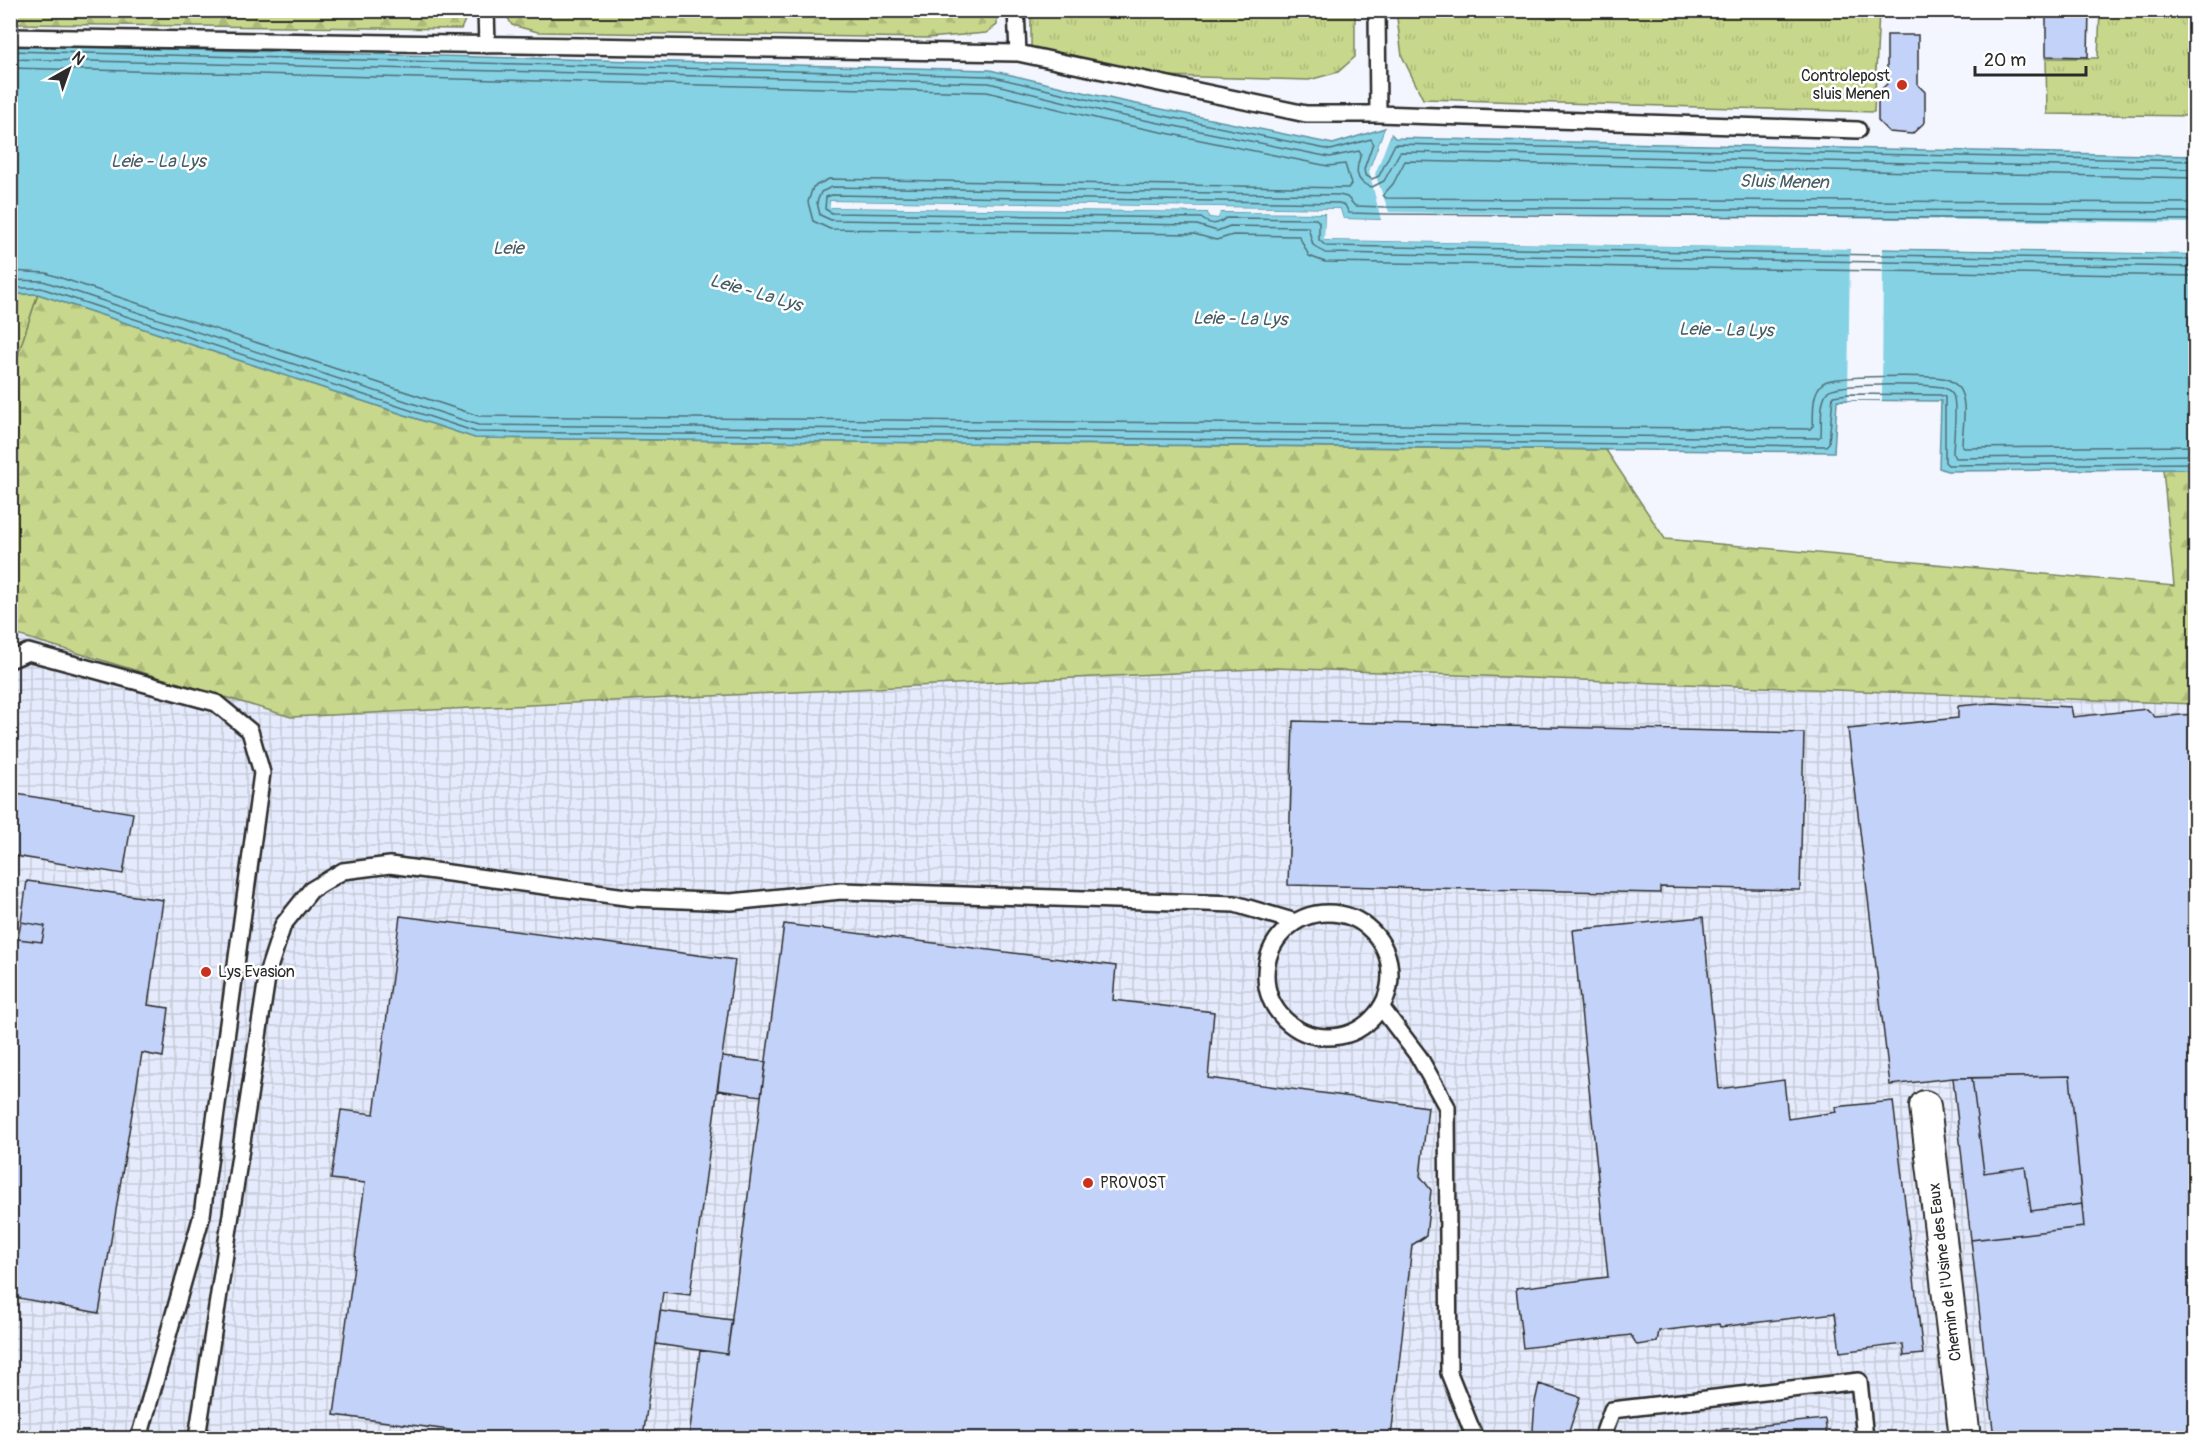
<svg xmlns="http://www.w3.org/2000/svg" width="2206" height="1449" viewBox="0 0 2206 1449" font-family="Pangolin,sans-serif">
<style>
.industrial{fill:url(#industrial-grid)}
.grass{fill:url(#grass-tufts);stroke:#79825c;stroke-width:1.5}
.forest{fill:url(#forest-firs);stroke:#79825c;stroke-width:1.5}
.water{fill:#85d2e5;stroke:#618f9b;stroke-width:1.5}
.pier{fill:#f3f6fe}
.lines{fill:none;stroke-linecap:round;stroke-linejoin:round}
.shore{stroke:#4f6e75;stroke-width:1.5}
.building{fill:#c3d2f8;stroke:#2b2b2b;stroke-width:1.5}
.lane-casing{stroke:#2b2b2b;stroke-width:20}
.street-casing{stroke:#2b2b2b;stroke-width:34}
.lane{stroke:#fff;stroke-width:15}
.street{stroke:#fff;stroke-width:30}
.poi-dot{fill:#c8321e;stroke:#fff;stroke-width:2}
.labels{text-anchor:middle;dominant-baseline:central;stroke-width:5;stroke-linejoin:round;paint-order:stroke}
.poi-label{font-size:16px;fill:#2b2b2b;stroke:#fff;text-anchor:start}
.street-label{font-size:16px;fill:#2b2b2b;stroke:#fff}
.water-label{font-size:18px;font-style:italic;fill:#465d63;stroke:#fff}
</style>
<defs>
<pattern id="industrial-grid" width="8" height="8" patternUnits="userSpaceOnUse" patternTransform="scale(1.5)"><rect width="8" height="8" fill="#e5ebfc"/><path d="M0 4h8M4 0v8" fill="none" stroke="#c5cad8"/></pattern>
<pattern id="grass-tufts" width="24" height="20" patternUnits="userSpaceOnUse" patternTransform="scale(1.5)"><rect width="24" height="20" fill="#c7d88c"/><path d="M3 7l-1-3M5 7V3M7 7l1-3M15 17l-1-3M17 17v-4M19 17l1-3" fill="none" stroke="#abba79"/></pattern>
<pattern id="forest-firs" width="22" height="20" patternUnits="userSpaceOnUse" patternTransform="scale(1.5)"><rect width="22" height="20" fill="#c7d88c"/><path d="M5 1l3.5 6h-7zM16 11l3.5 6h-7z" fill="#abba79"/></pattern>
</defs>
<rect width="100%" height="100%" fill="#f3f6fe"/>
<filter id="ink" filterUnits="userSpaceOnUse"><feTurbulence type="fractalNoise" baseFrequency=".0167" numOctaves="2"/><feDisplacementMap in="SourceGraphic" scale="12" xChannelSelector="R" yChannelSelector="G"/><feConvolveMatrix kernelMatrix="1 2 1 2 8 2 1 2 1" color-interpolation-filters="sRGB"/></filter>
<g filter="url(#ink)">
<path class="industrial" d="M10,633L291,717L1275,668L2195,704V1438H11Z"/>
<path class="grass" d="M1031,11H1355V57L1338,72L1309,80L1164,76L1031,50Z
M1396,11H1879L1874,112L1423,99L1402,56Z
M2100,11H2195V116L2047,114L2046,58H2098Z
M11,294H38L11,376Z"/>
<path class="forest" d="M11,10H469V11L461,29L19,24L11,22Z
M997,11V25L986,33L928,38L538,32L512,25L504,11Z
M38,294L475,438L1606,450L1665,539L2174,586L2163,469H2195V704L1275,668L291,717L11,633V376Z"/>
<path class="water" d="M11,45L990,70L1117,100L1333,144L1385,128L1369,171L1373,174L1391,134L1395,138L2195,156V226L1385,220L1343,219L1340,209L830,201L831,207L1208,212L1209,217L1218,218L1219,212L1325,213V240L2195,254V469L1947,471L1939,468L1941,401L1837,400L1834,452L475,438L38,294H11Z"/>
<path class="pier" d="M1385,128L1388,130L1380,151L1388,132L1391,134L1375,174L1389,212L2195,223L2196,229L1385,223L1342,222L1338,212L1328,211L1327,237L1883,245L2196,251L2195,254L1883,248L1882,400H1848L1850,249L1324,240L1325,213L1220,212L1218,218L1209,217L1208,212L830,207V201L1340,209L1343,219L1381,220L1369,171Z"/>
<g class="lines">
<path class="shore" d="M10,51L990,76L1115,106L1331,150L1371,139L1373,143L1364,169L1365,175L1372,179L1379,176L1395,144L2196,161
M10,59L989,83L1114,114L1330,157L1359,151L1361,154C1356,168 1353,182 1372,187L1384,181L1400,152L2196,169
M10,68L987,92L1112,122L1328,166L1345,164L1351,184L1348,188L829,179L813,187L808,202L813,221L830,229L1194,234L1216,240L1233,235L1299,236L1309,256L1325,262L2196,276
M2196,178L1405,161L1393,184L1383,195L1386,198L2196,203
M2196,212L1385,207L1355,206L1347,197L1339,195L832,187L821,192L817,202L820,215L831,220L1197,225L1217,231L1230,226L1308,227L1313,245L1325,253L2196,267
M2196,220L1385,214L1349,213L1345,205L1339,203L832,195L826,197L825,209L832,213L1201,218C1210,225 1217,226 1226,218L1316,219L1319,222V240L1326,246L2196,260
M10,271L46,273L479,416L1810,429L1813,426C1814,412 1811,393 1823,383C1833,375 1932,375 1947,379C1951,381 1955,383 1958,387C1969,401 1962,429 1962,446L1964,448L2196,446
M10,280L43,281L478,425L1818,438L1821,436C1822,424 1819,400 1828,391C1837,382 1926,385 1942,387C1946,388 1950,391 1953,395C1958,406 1953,441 1953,454L1955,458L2196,455
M10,288H41L476,432L1826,446L1829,443L1833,396L1848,394L1940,395L1945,397V462L1948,465L2196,463"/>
</g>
<path class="building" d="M2046,10H2089L2088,57L2046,56Z
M1887,35H1918V85L1925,92V122L1912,134L1889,132L1878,121V92L1887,84Z
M1993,703L2071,707L2073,717L2147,709L2155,717L2196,714V1438H1994L1971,1240L2084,1227L2070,1076L1953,1078L1890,1085L1848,729L1958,718V706Z
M1293,721L1804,733L1800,890L1660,887V893L1288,885Z
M10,793L133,813L123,874L10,855Z
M27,881L163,900L148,1005L169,1008L163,1057L142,1053L99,1313L14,1297L10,1314V938L42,942L45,926L21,922Z
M400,916L735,960L690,1295L663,1292L643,1438H511L334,1415L365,1183L331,1179L341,1110L374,1114Z
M1703,917L1719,1089L1784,1080L1788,1119L1836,1112L1835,1107L1893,1101L1923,1354L1904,1356L1903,1344L1840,1352L1835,1313L1720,1327L1719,1324L1659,1331L1657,1342L1637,1345L1631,1335L1523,1348L1516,1288L1608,1277L1573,930Z
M21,922L45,926L42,942L18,939Z
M784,924L1116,966L1113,1000L1214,1012L1208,1078L1428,1107L1420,1176L1431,1190L1426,1236L1412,1245L1391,1438H1397H689L700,1350L727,1354Z
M722,1057L766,1062L761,1096L717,1090Z
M2070,1076L2082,1204L2031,1211L2025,1167L1984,1173L1972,1078Z
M1953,1078H1972L1984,1173L2025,1167L2031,1211L2082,1204L2084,1227L1971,1240Z
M660,1311L732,1320L727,1354L656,1344Z
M1539,1384L1580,1397L1567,1438H1535L1533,1429L1535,1402Z
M1825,1419L1827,1438H1698H1706L1705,1431Z"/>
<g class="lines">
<g class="lane-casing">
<path id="lane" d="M486,10L487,45
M1016,10L1018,53
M1377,10L1378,114
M10,37L1018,53L1306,114H1378L1858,130
M10,660L28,652L216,703L250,731L262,773L202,1215L139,1438
M1266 975a62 62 0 1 1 124 0a62 62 0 1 1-124 0Z
M1381,1007L1419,1057L1447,1107L1449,1373L1475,1438
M197,1438L268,971L283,925L311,890L343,871L390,865L633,898L731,902L841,891L1235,904L1296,922
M1602,1438L1612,1410L1859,1381L1865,1438"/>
</g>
<g class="street-casing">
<path id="street" d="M1925,1106L1965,1438"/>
</g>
<use href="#lane" class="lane"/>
<use href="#street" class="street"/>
</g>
</g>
<g class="poi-dot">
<circle cx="1902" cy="85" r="6"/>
<circle cx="206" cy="972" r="6"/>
<circle cx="1088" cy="1183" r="6"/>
</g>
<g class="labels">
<g class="poi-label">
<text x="1890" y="76" text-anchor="end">Controlepost<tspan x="1890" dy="18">sluis Menen</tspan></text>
<text x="218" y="972">Lys Evasion</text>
<text x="1100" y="1183">PROVOST</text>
</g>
<g class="street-label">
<text transform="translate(1945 1272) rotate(-97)">Chemin de l'Usine des Eaux</text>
</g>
<g class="water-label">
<text x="158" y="161">Leie - La Lys</text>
<text transform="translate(1784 182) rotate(1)">Sluis Menen</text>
<text x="508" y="248">Leie</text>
<text transform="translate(756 293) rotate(16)">Leie - La Lys</text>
<text transform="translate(1240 319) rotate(1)">Leie - La Lys</text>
<text transform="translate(1726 330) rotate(1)">Leie - La Lys</text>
</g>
</g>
<rect width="2206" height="1449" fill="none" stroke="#fff" stroke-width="36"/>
<rect x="18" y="18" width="2170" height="1413" fill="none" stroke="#2b2b2b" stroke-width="2" filter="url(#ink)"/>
<g transform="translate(69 69) rotate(40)" stroke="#ffffff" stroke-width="4.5" paint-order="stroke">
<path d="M0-4.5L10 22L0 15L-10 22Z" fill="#2b2b2b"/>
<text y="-9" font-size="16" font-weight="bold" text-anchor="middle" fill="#2b2b2b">N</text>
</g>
<path d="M1975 66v9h111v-9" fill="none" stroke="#2b2b2b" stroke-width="3"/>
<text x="1984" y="66" font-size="18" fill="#2b2b2b" stroke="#ffffff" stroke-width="4.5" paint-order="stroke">20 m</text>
</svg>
